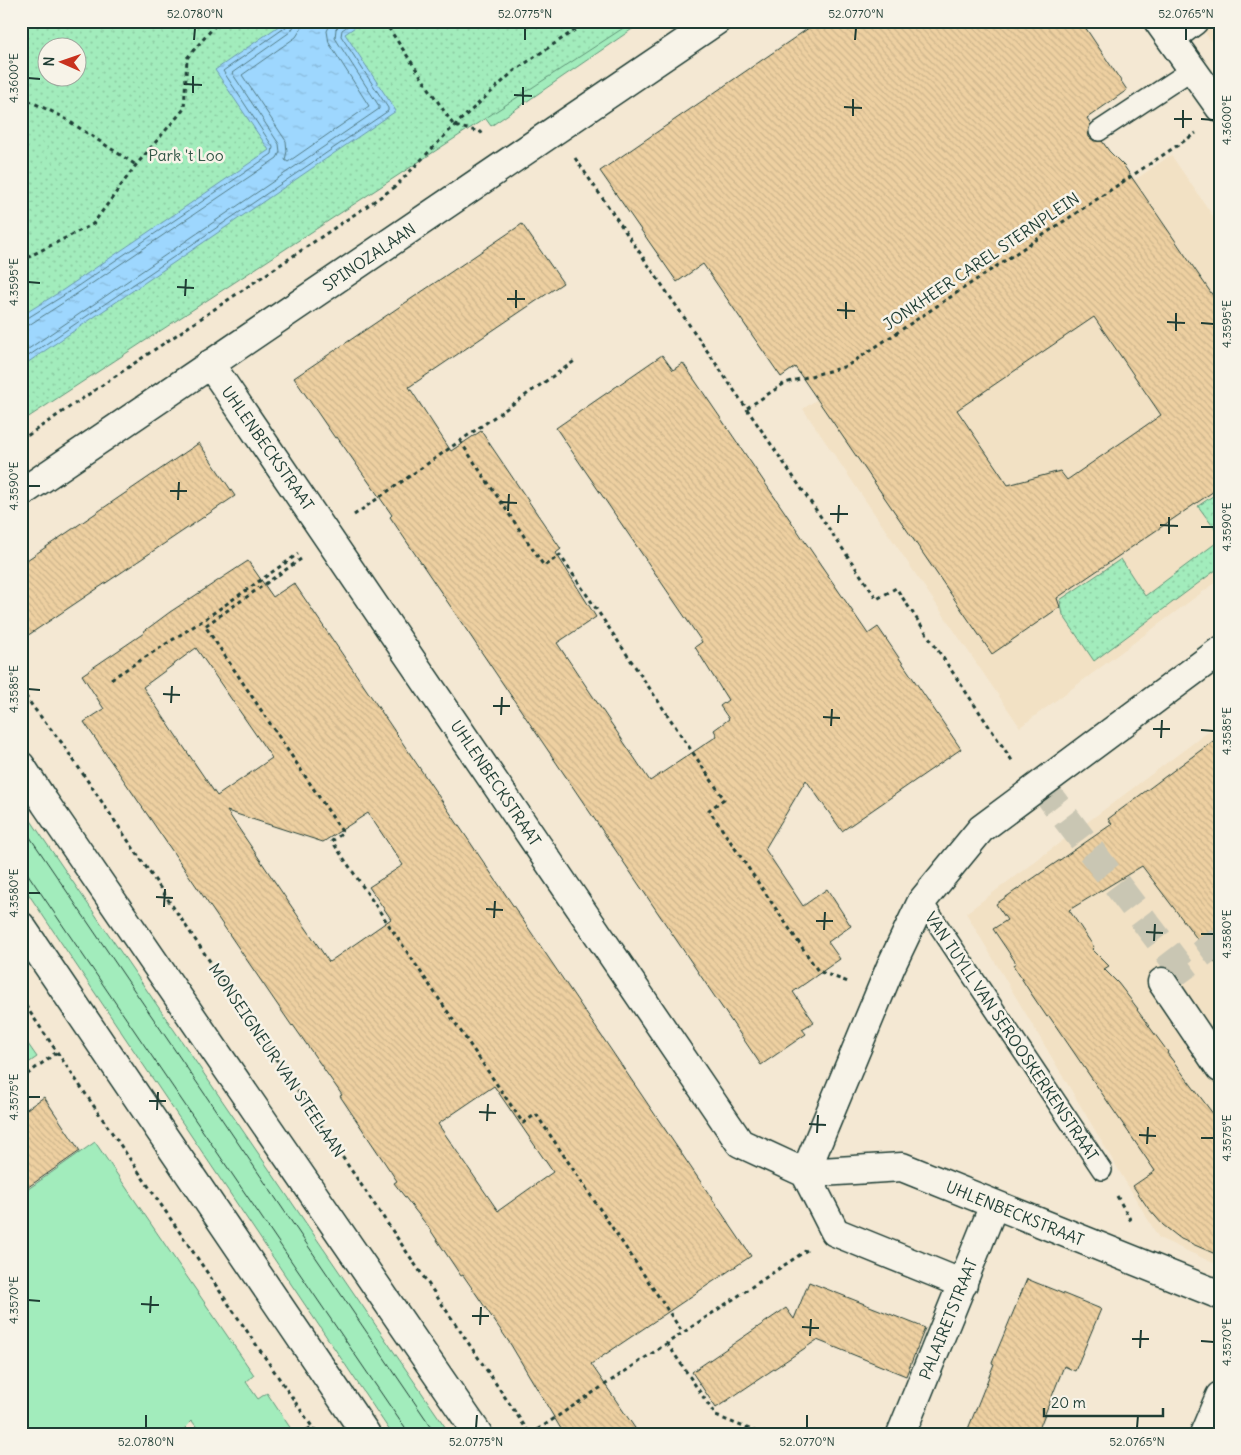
<svg xmlns="http://www.w3.org/2000/svg" width="1241" height="1455" viewBox="0 0 1241 1455" font-family="Delius,sans-serif">
<style>
.built{fill:#f2e1c4}
.grass{fill:#a2ecbc;stroke:#609478}
.park{fill:url(#park-dots);stroke:#609478;fill-rule:evenodd}
.water{fill:url(#water-ripples);stroke:#6b99ad}
.lines{fill:none;stroke-linecap:round;stroke-linejoin:round}
.shore{stroke:#527b85;stroke-width:1}
.building{fill:url(#building-back-hatch);stroke:#1f3d34;fill-rule:evenodd}
.street-tunnel{stroke:#c9c6b3;stroke-width:28;stroke-dasharray:28 14;stroke-linecap:butt}
.lane-casing{stroke:#1f3d34;stroke-width:22}
.street-casing{stroke:#1f3d34;stroke-width:31}
.secondary-casing{stroke:#1f3d34;stroke-width:31}
.path{stroke:#1f3d34;stroke-width:3;stroke-dasharray:4 4;stroke-linecap:butt}
.lane{stroke:#f7f3e8;stroke-width:19}
.street{stroke:#f7f3e8;stroke-width:28}
.secondary{stroke:#f7f3e8;stroke-width:28}
.tram{stroke:#1f3d34;stroke-width:1}
.ticks{fill:none;stroke:#1f3d34;stroke-width:2}
.labels{text-anchor:middle;dominant-baseline:central;stroke-width:5;stroke-linejoin:round;paint-order:stroke}
.park-label{font-size:16px;fill:#335748;stroke:#f7f3e8}
.street-label{font-size:16px;fill:#1f3d34;stroke:#f7f3e8}
.neatline{fill:none;stroke:#1f3d34;stroke-width:2}
.ticks-label{font-size:12px;text-anchor:middle;fill:#1f3d34}
</style>
<defs>
<pattern id="park-dots" width="8" height="8" patternUnits="userSpaceOnUse" patternTransform="scale(1.25)"><rect width="8" height="8" fill="#a2ecbc"/><path d="M2 2h.1M6 6h.1" fill="none" stroke="#8bcba2" stroke-width="1.8" stroke-linecap="round"/></pattern>
<pattern id="water-ripples" width="26" height="14" patternUnits="userSpaceOnUse" patternTransform="scale(1.25)"><rect width="26" height="14" fill="#9ed7fe"/><path d="M2 4q2-2 4 0t4 0M15 11q2-2 4 0t4 0" fill="none" stroke="#88b9da"/></pattern>
<pattern id="building-back-hatch" width="6" height="6" patternUnits="userSpaceOnUse" patternTransform="scale(1.25)"><rect width="6" height="6" fill="#eed0a1"/><path d="M-1 5l2 2M0 0l6 6M5-1l2 2" fill="none" stroke="#ccb48b"/></pattern>
</defs>
<rect width="100%" height="100%" fill="#f4e8d3"/>
<filter id="ink" filterUnits="userSpaceOnUse"><feTurbulence type="fractalNoise" baseFrequency=".02" numOctaves="2"/><feDisplacementMap in="SourceGraphic" scale="10" xChannelSelector="R" yChannelSelector="G"/><feConvolveMatrix kernelMatrix="1 2 1 2 8 2 1 2 1" color-interpolation-filters="sRGB"/></filter>
<g filter="url(#ink)">
<path class="built" d="M1197,21H1220V54Z
M1171,155L1220,226V579L1020,727L803,409Z
M1220,723V1266L1159,1238L966,913Z"/>
<path class="grass" d="M600,21H644L491,126L483,115Z
M21,806L450,1434H392L21,883Z
M21,1034L37,1057L21,1068Z
M95,1142L254,1375L246,1382L258,1399L267,1393L291,1429L283,1434H202L192,1421L179,1434H28L21,1424V1194Z"/>
<path class="park" d="M21,21H634L21,422ZM48,48H78V78H48Z
M1220,491V536L1198,506Z
M1220,540V567L1094,661L1063,615L1060,600L1121,559L1145,596Z"/>
<path class="water" d="M286,21H364L345,34L396,111L21,367V316L63,290L269,150L215,70Z"/>
<g class="lines">
<path class="shore" d="M302,21L301,29L296,37L242,75L286,141L287,151L285,160L288,162L369,106L329,43L327,31L332,21
M21,320L26,319L66,294L272,154L273,147L223,71L286,27L288,21
M21,326L29,325L69,299L277,158L280,152L279,144L232,73L290,32L293,28L295,21
M21,354L379,109V106L335,38L336,29L344,21
M21,361L388,111V108L341,36L342,30L355,21"/>
</g>
<path class="building" d="M819,21H1081L1127,90L1087,118L1091,124L1088,131L1089,137L1094,141H1102L1109,151L1124,166L1220,306V487L1057,598L1060,607L992,654L795,367L781,377L703,264L677,282L600,171ZM1094,317L1161,415L1067,480L1060,471L1008,485L957,410Z
M522,224L563,283L409,387L451,451L481,431L561,549L556,553L596,617L557,643L650,781L717,736L714,730L729,719L720,706L728,700L695,647L702,642L556,428L662,355L673,370L683,363L868,634L878,627L961,749L842,831L806,780L765,849L803,906L827,889L851,926L828,942L840,959L793,992L814,1022L802,1029L806,1034L761,1065L411,548L390,517L392,515L337,437L335,438L294,378Z
M199,443L235,496L21,640V564Z
M248,561L273,597L294,583L751,1256L591,1364L639,1434H564L511,1345L463,1275L461,1276L429,1228L394,1183L397,1181L340,1096L342,1095L293,1025L292,1026L84,722L104,709L82,675L144,633L143,632L170,612ZM196,648L272,758L217,796L143,687ZM227,811L323,842L368,813L403,865L369,887L391,919L329,962ZM494,1086L553,1172L498,1211L438,1124Z
M1220,736V969L1142,866L1069,910L1094,947L1092,949L1109,966L1104,969L1118,983L1138,1009L1137,1010L1168,1052L1167,1053L1220,1123V1256L1181,1239L1163,1225L1148,1208L1133,1186L1155,1171L1049,1016L1047,1017L1030,992L1013,965L1016,963L993,929L1007,920L996,904L1112,824L1108,819Z
M44,1097L80,1151L21,1192V1113Z
M1027,1279L1101,1309L1075,1371L1064,1366L1037,1434H966L994,1364L992,1363Z
M809,1282L925,1328L906,1376L817,1340L716,1408L692,1372L786,1308L794,1319Z"/>
<g class="lines">
<path class="street-tunnel" d="M1040,784L1181,969
M1167,979L1220,940"/>
<g class="lane-casing">
<path id="lane" d="M1099,131L1193,69
M922,901L1102,1170"/>
</g>
<g class="street-casing">
<path id="street" d="M1158,21L1220,108
M1171,38L1194,21
M210,364L740,1143L805,1173L902,1167L1220,1295
M1162,982L1220,1068
M805,1173L891,966L922,901L981,829L1220,651
M805,1173L835,1232L963,1284
M901,1434L994,1205
M1204,1434L1220,1396"/>
</g>
<g class="secondary-casing">
<path id="secondary" d="M21,493L716,21
M21,766L45,803L478,1434
M21,926L366,1434"/>
</g>
<path class="path" d="M384,21L454,126L481,132L484,137
M21,97L61,116L136,165
M575,158L877,599L896,588L1013,762
M21,263L32,255L93,224L136,165L184,109L187,58L219,21
M747,408L785,383L847,366L1196,133
M21,440L395,187L454,126L514,71L588,21
M460,441L544,566L560,555L724,799L709,810L818,971L848,982
M354,515L576,360
M301,559L205,626L343,833L332,841L523,1123L536,1114L683,1333
M111,679L202,621L298,554
M21,689L33,707L62,743L530,1434
M21,999L317,1434
M21,1079L57,1052
M1117,1196L1131,1221
M667,1343L716,1416L762,1434
M300,1434L312,1427
M531,1434L807,1250"/>
<use href="#lane" class="lane"/>
<use href="#street" class="street"/>
<use href="#secondary" class="secondary"/>
<path class="tram" d="M21,824L436,1434
M21,864L409,1434"/>
</g>
</g>
<path class="ticks" d="M194,40L195,28M525,40V28M855,40L856,28M1186,40V28M28,78L40,79M184,84L202,85M193,93V76M514,95L532,96M523,105V87M844,107L862,108M853,116V99M1174,119H1192M1201,119L1214,120M1183,128V110M28,282L40,283M177,287L194,288M185,296L186,279M507,299H525M516,308V290M837,310L855,311M846,319V302M1167,322L1185,323M1201,323L1214,324M1176,331V313M28,486H40M170,491H187M178,500L179,482M500,502L517,503M508,511L509,494M830,514H848M838,523L839,505M1160,525L1178,526M1201,527H1214M1169,534V517M28,689L40,690M163,694L180,695M171,703L172,686M493,706H510M501,715L502,697M823,717L840,718M831,726L832,709M1153,729H1170M1201,730L1214,731M1161,738L1162,720M28,893H40M156,897L173,898M164,907L165,889M486,909L503,910M494,918L495,901M816,921H833M824,930L825,912M1146,932L1163,933M1201,934H1214M1154,941L1155,924M28,1097H40M149,1101H166M157,1110L158,1092M479,1112L496,1113M487,1121L488,1104M809,1124L826,1125M817,1133L818,1115M1139,1135L1156,1136M1201,1138H1214M1147,1144L1148,1127M28,1300L40,1301M141,1304L159,1305M150,1313L151,1296M472,1316H489M480,1325L481,1307M802,1327L819,1328M810,1336L811,1319M1132,1339H1149M1201,1341L1214,1342M1140,1348L1141,1330M146,1428V1415M476,1428L477,1415M807,1428V1415M1137,1428L1138,1415"/>
<g class="labels">
<g class="park-label">
<text x="186" y="155">Park 't Loo</text>
</g>
<g class="street-label">
<text transform="translate(369 257) rotate(-34)">SPINOZALAAN</text>
<text transform="translate(981 261) rotate(-34)">JONKHEER CAREL STERNPLEIN</text>
<text transform="translate(268 448) rotate(55)">UHLENBECKSTRAAT</text>
<text transform="translate(496 783) rotate(56)">UHLENBECKSTRAAT</text>
<text transform="translate(1012 1036) rotate(56)">VAN TUYLL VAN SEROOSKERKENSTRAAT</text>
<text transform="translate(277 1060) rotate(56)">MONSEIGNEUR VAN STEELAAN</text>
<text transform="translate(1015 1213) rotate(22)">UHLENBECKSTRAAT</text>
<text transform="translate(948 1319) rotate(-68)">PALAIRETSTRAAT</text>
</g>
</g>
<rect width="1241" height="1455" fill="none" stroke="#f7f3e8" stroke-width="55"/>
<g transform="translate(62 62) rotate(272)"><circle r="24" fill="#f7f3e8" stroke="#a1aaa0"/>
<path d="M0-4L9 19L0 12L-9 19Z" fill="#c8321e"/>
<text y="-8" font-size="14" font-weight="bold" text-anchor="middle" fill="#1f3d34">N</text>
</g>
<path d="M1044 1408v8h119v-8" fill="none" stroke="#1f3d34" stroke-width="2.5"/>
<text x="1051" y="1408" font-size="15" fill="#1f3d34" stroke="#f7f3e8" stroke-width="4" paint-order="stroke">20 m</text>
<rect x="28" y="28" width="1186" height="1400" class="neatline"/>
<g class="ticks-label">
<text x="195" y="18">52.0780°N</text>
<text x="525" y="18">52.0775°N</text>
<text x="856" y="18">52.0770°N</text>
<text x="1186" y="18">52.0765°N</text>
<text transform="translate(14 78) rotate(-90)" y="4">4.3600°E</text>
<text transform="translate(1227 120) rotate(-90)" y="4">4.3600°E</text>
<text transform="translate(14 282) rotate(-90)" y="4">4.3595°E</text>
<text transform="translate(1227 324) rotate(-90)" y="4">4.3595°E</text>
<text transform="translate(14 486) rotate(-90)" y="4">4.3590°E</text>
<text transform="translate(1227 527) rotate(-90)" y="4">4.3590°E</text>
<text transform="translate(14 689) rotate(-90)" y="4">4.3585°E</text>
<text transform="translate(1227 731) rotate(-90)" y="4">4.3585°E</text>
<text transform="translate(14 893) rotate(-90)" y="4">4.3580°E</text>
<text transform="translate(1227 934) rotate(-90)" y="4">4.3580°E</text>
<text transform="translate(14 1097) rotate(-90)" y="4">4.3575°E</text>
<text transform="translate(1227 1138) rotate(-90)" y="4">4.3575°E</text>
<text transform="translate(14 1300) rotate(-90)" y="4">4.3570°E</text>
<text transform="translate(1227 1342) rotate(-90)" y="4">4.3570°E</text>
<text x="146" y="1446">52.0780°N</text>
<text x="476" y="1446">52.0775°N</text>
<text x="807" y="1446">52.0770°N</text>
<text x="1137" y="1446">52.0765°N</text>
</g>
</svg>
